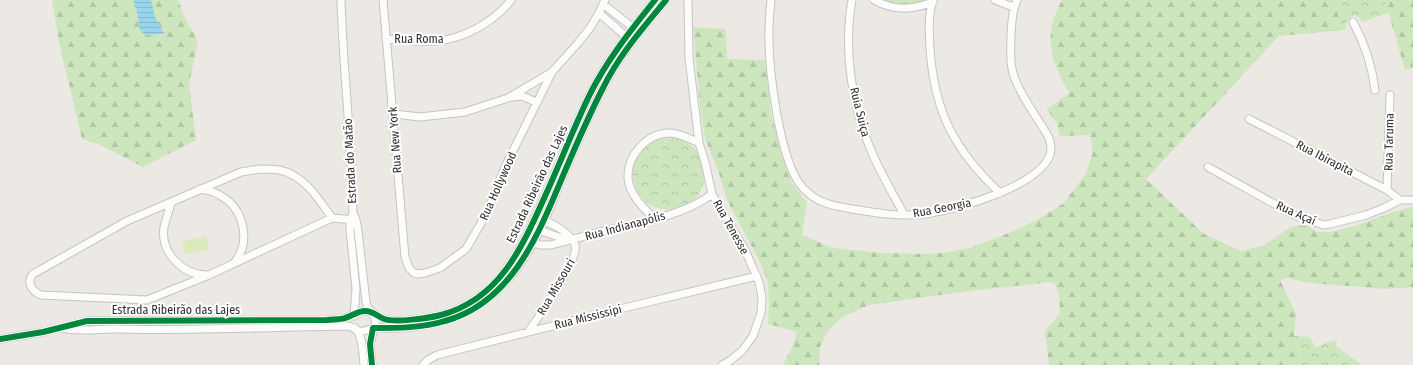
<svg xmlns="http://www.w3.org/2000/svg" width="1413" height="365" viewBox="0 0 1413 365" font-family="'Fira Sans Condensed',sans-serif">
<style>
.forest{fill:url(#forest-firs)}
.park{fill:url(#park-crowns)}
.pitch{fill:#d9eabb}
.water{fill:url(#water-rules)}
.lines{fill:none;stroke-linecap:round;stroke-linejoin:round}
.minor-casing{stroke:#c5c4c5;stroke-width:9}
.minor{stroke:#fcfcfb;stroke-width:7}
.cycleway-casing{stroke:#fff;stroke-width:8}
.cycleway{stroke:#00873e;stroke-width:6}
.labels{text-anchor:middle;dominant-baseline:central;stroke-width:4;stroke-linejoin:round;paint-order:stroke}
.street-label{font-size:12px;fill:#2e2e2e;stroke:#fff}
</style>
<defs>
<pattern id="forest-firs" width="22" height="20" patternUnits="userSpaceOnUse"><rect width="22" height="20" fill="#cee6be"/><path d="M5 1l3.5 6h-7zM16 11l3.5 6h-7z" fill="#b1c6a4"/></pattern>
<pattern id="park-crowns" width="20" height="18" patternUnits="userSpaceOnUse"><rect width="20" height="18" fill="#cee6be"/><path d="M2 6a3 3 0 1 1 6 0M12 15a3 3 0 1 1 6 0" fill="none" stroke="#b1c6a4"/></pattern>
<pattern id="water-rules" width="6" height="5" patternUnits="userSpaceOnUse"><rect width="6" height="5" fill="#99d6ec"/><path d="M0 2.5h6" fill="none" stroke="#84b8cb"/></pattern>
</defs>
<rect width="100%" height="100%" fill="#ece8e4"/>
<path class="forest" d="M52,0H178L185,18L198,41L189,84L196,140L143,167L98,144L82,139L59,42Z
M1062,0H1343L1334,31L1279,36L1146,179L1204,234L1241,251L1263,246L1289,228L1299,225L1308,226L1317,232H1331L1358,225L1393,212L1413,207V287L1386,289L1309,283L1287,278L1280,280L1296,314L1294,336L1301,365H1049L1045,331L1060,313L1059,296L1055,283L1050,282L954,293L869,305L844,316L829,329L820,347L819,365H783L792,348L797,332L768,324L769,304L768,282L761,264L727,200L719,173L706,141L701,116L693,27L726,29L727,59L765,60L771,113L783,158L792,183L807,203L802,235L833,248L883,253L927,254L942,253L970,248L1009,233L1037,220L1064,203L1086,173L1093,152L1090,135L1060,136L1057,124L1047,109L1069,93C1056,70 1047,51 1052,24C1054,16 1059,7 1062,0Z
M1385,0H1413V68L1405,70Z"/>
<path class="park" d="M882,0H926C911,7 897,6 882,0Z
M1343,0H1385L1389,13L1361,22L1359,17L1352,16L1347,21L1345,30L1334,31Z
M633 174a36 36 0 1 1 72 0a36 36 0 1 1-72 0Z
M1294,336L1309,337L1316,347L1328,342L1337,340L1336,346L1362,365H1301Z"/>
<path class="pitch" d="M206,236L209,249L185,254L182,242Z"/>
<path class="water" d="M133,0H151L155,17L164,33L146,36L140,30L136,7Z"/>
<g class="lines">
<g class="minor-casing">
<path id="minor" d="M341,0C343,71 352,142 353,213L356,220L358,231L366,302L368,308L372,312L376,321L370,344L372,365
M383,0L405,257L409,268L414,273L418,274L425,273L440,268L466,249L487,213L505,167L552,72L578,43L590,28L599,13L605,0
M688,0L689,58L699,143L705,162L712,194L745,250L759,282L762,297L761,313L753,336L742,351L731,360L722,365
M771,0C770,10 769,20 769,30C768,66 779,162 803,188C809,194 815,199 823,202C832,206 843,207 852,209C876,213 900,217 924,214C956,210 1038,187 1050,155C1052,149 1051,144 1049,138C1038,118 1023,100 1015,79C1009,65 1011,48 1011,33C1012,22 1012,10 1017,0
M852,0C843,51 852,108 873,155C882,176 894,195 904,215
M874,0C894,11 912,10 933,2
M933,0C928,15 929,32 930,48C934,111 954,150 1000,193
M995,0L1013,7
M603,4L636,30
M599,13L629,39
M1353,22C1365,44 1372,65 1375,90
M386,39C407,40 432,44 453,38C475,32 497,18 511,0
M512,97L522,96L536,102
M394,114L420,117L465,112L508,98L552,72
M1249,119L1387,190L1400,200
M1208,167L1296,216L1324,225L1330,224L1366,215L1384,208L1400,200H1413
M260,169C266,169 272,169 279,170C303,174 319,199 332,218L209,275L147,300L41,295C32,292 26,282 33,274L127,221L241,172Z
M200,189C208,190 215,192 221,196C244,209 251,241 235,262
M1387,190L1390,95
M171,203C169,211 166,219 164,227C160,253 183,275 207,275
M353,213L350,221V230L356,289L354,316
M332,218L354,220
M654,218C643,208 629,194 628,178C627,155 647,133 670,133C680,133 690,139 699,143
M536,229L567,240
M530,242L540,245H550C568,241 585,236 603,231C638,223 684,216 712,194
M62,328C80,333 101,328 120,329C196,331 272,327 349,326C352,327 356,330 359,331C365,332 369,329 374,328C382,327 392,329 401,328C471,323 508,293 539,232C547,217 553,200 559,185C573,152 587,119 603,88C619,55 643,28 666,0
M355,328C363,335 363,355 364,365
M528,332C538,318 580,259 575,245C569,231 554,225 541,219
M0,339L43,332L87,321L327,320C333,319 340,320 345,318C352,316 358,311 365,311C373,311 377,316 384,319C395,323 429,318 441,315C501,299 523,245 546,194C561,161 574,127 590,94C607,60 631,30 655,0
M423,365L428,360L437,355L628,307L757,276"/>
</g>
<use href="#minor" class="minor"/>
<g class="cycleway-casing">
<path id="cycleway" d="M0,339L43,332L87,321L327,320C333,319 340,320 345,318C352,316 358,311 365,311C373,311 377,316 384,319C395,323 429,318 441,315C501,299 523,245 546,194C561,161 574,127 590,94C607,60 631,30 655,0
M372,365L370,344L373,328C398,328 422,328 445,321C514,302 540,230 565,171C577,143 589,115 603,88C619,55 643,28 666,0"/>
</g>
<use href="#cycleway" class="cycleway"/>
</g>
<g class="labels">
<g class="street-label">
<text x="419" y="39">Rua Roma</text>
<text transform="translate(860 112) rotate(76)">Ruia Suiça</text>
<text transform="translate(395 140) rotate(-94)">Rua New York</text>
<text transform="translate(1389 142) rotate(-89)">Rua Taruma</text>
<text transform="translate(1325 158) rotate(27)">Rua Ibirapita</text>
<text transform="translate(350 161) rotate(-93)">Estrada do Matão</text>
<text transform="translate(537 184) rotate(-65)">Estrada Ribeirão das Lajes</text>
<text transform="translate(498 186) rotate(-66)">Rua Hollywood</text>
<text transform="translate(942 208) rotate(-11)">Rua Georgia</text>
<text transform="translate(1296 213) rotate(24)">Rua Açaí</text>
<text transform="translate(625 226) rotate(-15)">Rua Indianapólis</text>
<text transform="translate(731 227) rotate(61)">Rua Tenesse</text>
<text transform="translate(556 287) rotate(-60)">Rua Missouri</text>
<text x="176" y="310">Estrada Ribeirão das Lajes</text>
<text transform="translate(588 317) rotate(-14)">Rua Mississipi</text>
</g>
</g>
</svg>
